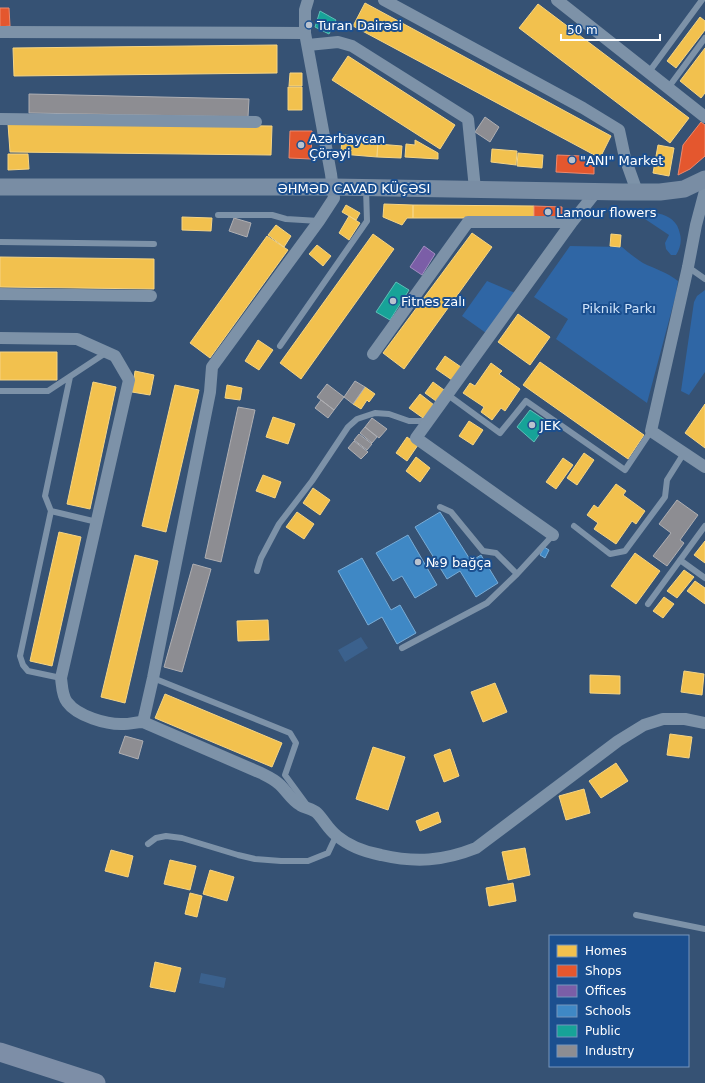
<svg xmlns="http://www.w3.org/2000/svg" width="705" height="1083" viewBox="0 0 705 1083" font-family="'DejaVu Sans',sans-serif">
<style>
.green{fill:#2f66a5}
.water{fill:#3b618d}
.homes{fill:#f2c14e;stroke:#f6d483}
.shops{fill:#e4572e;stroke:#ec896d}
.offices{fill:#7b5ea7;stroke:#a38ec1}
.schools{fill:#3f88c5;stroke:#79acd6}
.public{fill:#17a398;stroke:#5dbfb7}
.industry{fill:#8d8d92;stroke:#afafb3}
.lines{fill:none;stroke-linecap:round;stroke-linejoin:round}
.lane{stroke:#7d92a8;stroke-width:6}
.street{stroke:#7d92a8;stroke-width:12}
.secondary{stroke:#798da4;stroke-width:17}
.primary{stroke:#7d8ea7;stroke-width:19}
.poi-dot{fill:#b9c2ce;stroke:#1b4f8f;stroke-width:1.5}
.labels{text-anchor:middle;dominant-baseline:central;stroke-width:4;stroke-linejoin:round;paint-order:stroke}
.poi-label{font-size:13px;fill:#fff;stroke:#1b4f8f;text-anchor:start}
.street-label{font-size:13px;fill:#fff;stroke:#1b4f8f}
.park-label{font-size:13px;fill:#cfe3fa;stroke:#1b4f8f}
</style>
<rect width="100%" height="100%" fill="#365274"/>
<path class="green" d="M625,210C645,212 676,209 680,234C682,241 680,249 676,255H671L666,249L665,243L669,235L645,219L625,216Z
M570,246L622,247C629,253 635,258 643,263C655,269 667,272 678,281L676,294L647,403L556,339L568,319L534,297Z
M487,281L515,293L486,333L462,316Z
M705,290V372L689,395L681,391L694,302L697,296Z"/>
<path class="water" d="M361,637L368,648L345,662L338,650Z
M201,973L226,978L224,988L199,983Z"/>
<path class="homes" d="M365,3L611,136L600,158L353,26Z
M538,4L689,118L670,143L519,28Z
M700,17L705,21V30L676,68L667,61Z
M277,45V73L14,76L13,48Z
M705,48V93L701,98L680,81Z
M348,56L455,125L440,149L332,80Z
M290,73H302V86H289Z
M288,87H302V110H288Z
M8,124L272,126L271,155L10,152Z
M342,135L378,137L377,157L341,154Z
M415,140L438,153V159L405,157L406,144L415,145Z
M378,144L402,146L401,158L377,157Z
M658,145L674,148L669,176L653,173Z
M492,149L517,151L516,165L491,162Z
M518,153L543,155L542,168L517,166Z
M8,154H28L29,169L8,170Z
M384,204L413,205V218H407L402,225L383,217Z
M346,205L360,213L356,220L342,212Z
M413,205L534,206V218H413Z
M349,216L360,223L349,240L339,233Z
M182,217L212,218L211,231L182,230Z
M276,225L291,236L284,247L268,235Z
M472,233L492,247L404,369L383,353Z
M373,234L394,249L301,379L280,363Z
M611,234L621,235L620,247L610,246Z
M267,236L288,250L210,358L190,343Z
M317,245L331,256L323,266L309,254Z
M0,257L154,259V289L0,287Z
M518,314L550,337L530,365L498,342Z
M258,340L273,350L259,370L245,361Z
M0,352H57V380H0Z
M445,356L461,367L452,380L436,369Z
M540,362L644,435L628,459L523,385Z
M491,363L502,371L499,374L520,389L505,411L501,408L492,420L481,412L484,407L463,393L470,383L475,386Z
M135,371L154,375L150,395L132,392Z
M93,382L116,387L90,509L67,504Z
M433,382L444,390L436,401L425,393Z
M175,385L199,390L166,532L142,526Z
M227,385L242,388L240,400L225,398Z
M365,387L375,394L369,402L367,400L361,409L353,404Z
M420,394L434,405L423,418L409,408Z
M705,404V448L685,433Z
M273,417L295,424L288,444L266,437Z
M469,421L483,430L473,445L459,436Z
M407,437L418,445L407,461L396,453Z
M584,453L594,460L577,485L567,478Z
M416,457L430,468L420,482L406,471Z
M563,458L573,465L556,489L546,482Z
M263,475L281,482L275,498L256,491Z
M616,484L626,491L623,495L645,511L636,524L632,521L616,544L594,529L598,523L587,515L594,505L598,508Z
M313,488L330,500L320,515L303,503Z
M297,512L314,524L304,539L286,527Z
M59,532L81,537L52,666L30,661Z
M705,541V563L694,555Z
M635,553L660,571L636,604L611,586Z
M135,555L158,561L125,703L101,697Z
M684,570L694,577L677,598L667,591Z
M695,581L705,588V604L687,591Z
M664,597L674,604L663,618L653,611Z
M268,620L269,640L238,641L237,621Z
M684,671L704,674L702,695L681,692Z
M590,675L620,676V694L590,693Z
M495,683L507,712L483,722L471,692Z
M165,694L282,743L272,767L155,718Z
M670,734L692,737L689,758L667,755Z
M373,747L405,757L388,810L356,799Z
M450,749L459,776L444,782L434,755Z
M616,763L628,781L601,798L589,781Z
M584,789L590,813L566,820L559,796Z
M438,812L441,822L420,831L416,821Z
M525,848L530,875L508,880L502,852Z
M111,850L133,856L128,877L105,871Z
M170,860L196,866L190,890L164,884Z
M210,870L234,877L227,901L203,894Z
M513,883L516,901L489,906L486,888Z
M190,893L202,896L197,917L185,914Z
M155,962L181,968L175,992L150,987Z"/>
<path class="shops" d="M0,8H9L10,26L0,27Z
M701,122L705,125V156L690,169L678,175L683,145Z
M290,131H312L311,159L289,158Z
M557,155L582,156L594,165V174L556,172Z
M534,206L562,207V219L534,218Z"/>
<path class="offices" d="M424,246L435,254L422,275L410,267Z"/>
<path class="schools" d="M440,512L471,561L481,555L498,583L476,597L460,571L447,579L415,527Z
M408,535L437,585L415,598L402,576L393,581L376,553Z
M544,547L549,550L545,558L540,555Z
M362,558L391,610L400,605L416,633L397,644L382,617L368,625L338,571Z"/>
<path class="public" d="M320,11L336,20L329,34L315,27Z
M396,282L409,290L390,320L376,312Z
M530,410L548,422L534,442L517,427Z"/>
<path class="industry" d="M29,94L249,99L248,117L29,113Z
M485,117L499,127L490,142L475,132Z
M234,218L251,223L247,237L229,231Z
M355,381L365,387L353,404L344,397Z
M327,384L344,397L334,410L317,397Z
M321,400L334,410L328,418L315,408Z
M238,407L255,410L221,562L205,558Z
M372,418L387,429L379,438L365,427Z
M365,427L377,437L372,443L360,433Z
M359,434L372,444L367,450L354,440Z
M354,441L368,452L361,459L348,448Z
M677,500L698,515L680,540L684,543L667,566L653,556L671,533L659,524Z
M193,564L211,569L182,672L164,667Z
M125,736L143,741L138,759L119,753Z"/>
<g class="lines">
<path class="lane" d="M649,72L702,0
M668,88L705,38
M218,215H272L286,219L319,221
M0,242L154,244
M688,267L705,279
M280,346L367,221L366,188
M0,391H48L107,352
M448,395L500,433L526,401L625,470L651,431
M440,507L451,512L483,551L496,553L517,574
M51,511L97,522
M574,526L610,554L625,551L665,497L667,480L684,453
M680,560L705,578
M257,571L261,558L279,524L312,481L348,427L357,419L375,413L389,414L409,421H428
M648,604L705,526
M402,648L487,603L517,574L553,535
M61,678L28,671L23,665L20,656L51,511L45,496L70,377
M153,678L290,733L296,743L285,775L307,805
M148,844L156,838L166,836L182,838L238,855L255,859L281,861H308L328,853L336,836
M636,915L705,929"/>
<path class="street" d="M384,0L583,108L619,130L625,158L635,186
M557,0L705,117
M0,32L305,33
M308,45L338,42L352,46L468,119L475,189
M0,119L256,122
M705,191L696,225L688,267L651,431L705,467
M0,294L151,296
M0,338L77,339L115,356L129,380L61,678C62,685 62,696 67,702C77,716 107,725 124,724C130,724 136,722 143,722L153,678L210,392L212,367L319,221L334,198L331,174L305,33V10L308,0
M373,354L468,222H572
M553,535L416,438L572,222L596,192
M143,722L261,773C267,776 274,779 279,784C286,790 292,801 300,805C305,808 313,809 317,813C324,820 328,829 337,836C349,846 365,852 381,855C416,863 443,861 476,848L618,741L644,725L663,719H685L705,723"/>
<path class="secondary" d="M0,187H333L623,192H660L684,189L705,179"/>
<path class="primary" d="M0,1052L96,1083"/>
</g>
<g class="poi-dot">
<circle cx="309" cy="25" r="4"/>
<circle cx="301" cy="145" r="4"/>
<circle cx="572" cy="160" r="4"/>
<circle cx="548" cy="212" r="4"/>
<circle cx="393" cy="301" r="4"/>
<circle cx="532" cy="425" r="4"/>
<circle cx="418" cy="562" r="4"/>
</g>
<g class="labels">
<g class="poi-label">
<text x="317" y="25">Turan Dairəsi</text>
<text x="309" y="138">Azərbaycan<tspan x="309" dy="15">Çörəyi</tspan></text>
<text x="580" y="160">"ANI" Market</text>
<text x="556" y="212">Lamour flowers</text>
<text x="401" y="301">Fitnes zalı</text>
<text x="540" y="425">JEK</text>
<text x="426" y="562">№9 bağça</text>
</g>
<g class="street-label">
<text x="354" y="188">ƏHMƏD CAVAD KÜÇƏSI</text>
</g>
<g class="park-label">
<text x="619" y="308">Piknik Parkı</text>
</g>
</g>
<rect x="549" y="935" width="140" height="132" fill="#1b4f8f" stroke="#7695bc"/>
<rect x="557" y="945" width="20" height="12" fill="#f2c14e" stroke="#7695bc"/>
<text x="585" y="955" font-size="12" fill="#ffffff">Homes</text>
<rect x="557" y="965" width="20" height="12" fill="#e4572e" stroke="#7695bc"/>
<text x="585" y="975" font-size="12" fill="#ffffff">Shops</text>
<rect x="557" y="985" width="20" height="12" fill="#7b5ea7" stroke="#7695bc"/>
<text x="585" y="995" font-size="12" fill="#ffffff">Offices</text>
<rect x="557" y="1005" width="20" height="12" fill="#3f88c5" stroke="#7695bc"/>
<text x="585" y="1015" font-size="12" fill="#ffffff">Schools</text>
<rect x="557" y="1025" width="20" height="12" fill="#17a398" stroke="#7695bc"/>
<text x="585" y="1035" font-size="12" fill="#ffffff">Public</text>
<rect x="557" y="1045" width="20" height="12" fill="#8d8d92" stroke="#7695bc"/>
<text x="585" y="1055" font-size="12" fill="#ffffff">Industry</text>
<path d="M561 34v6h99v-6" fill="none" stroke="#ffffff" stroke-width="2"/>
<text x="567" y="34" font-size="12" fill="#ffffff" stroke="#1b4f8f" stroke-width="3" paint-order="stroke">50 m</text>
</svg>
